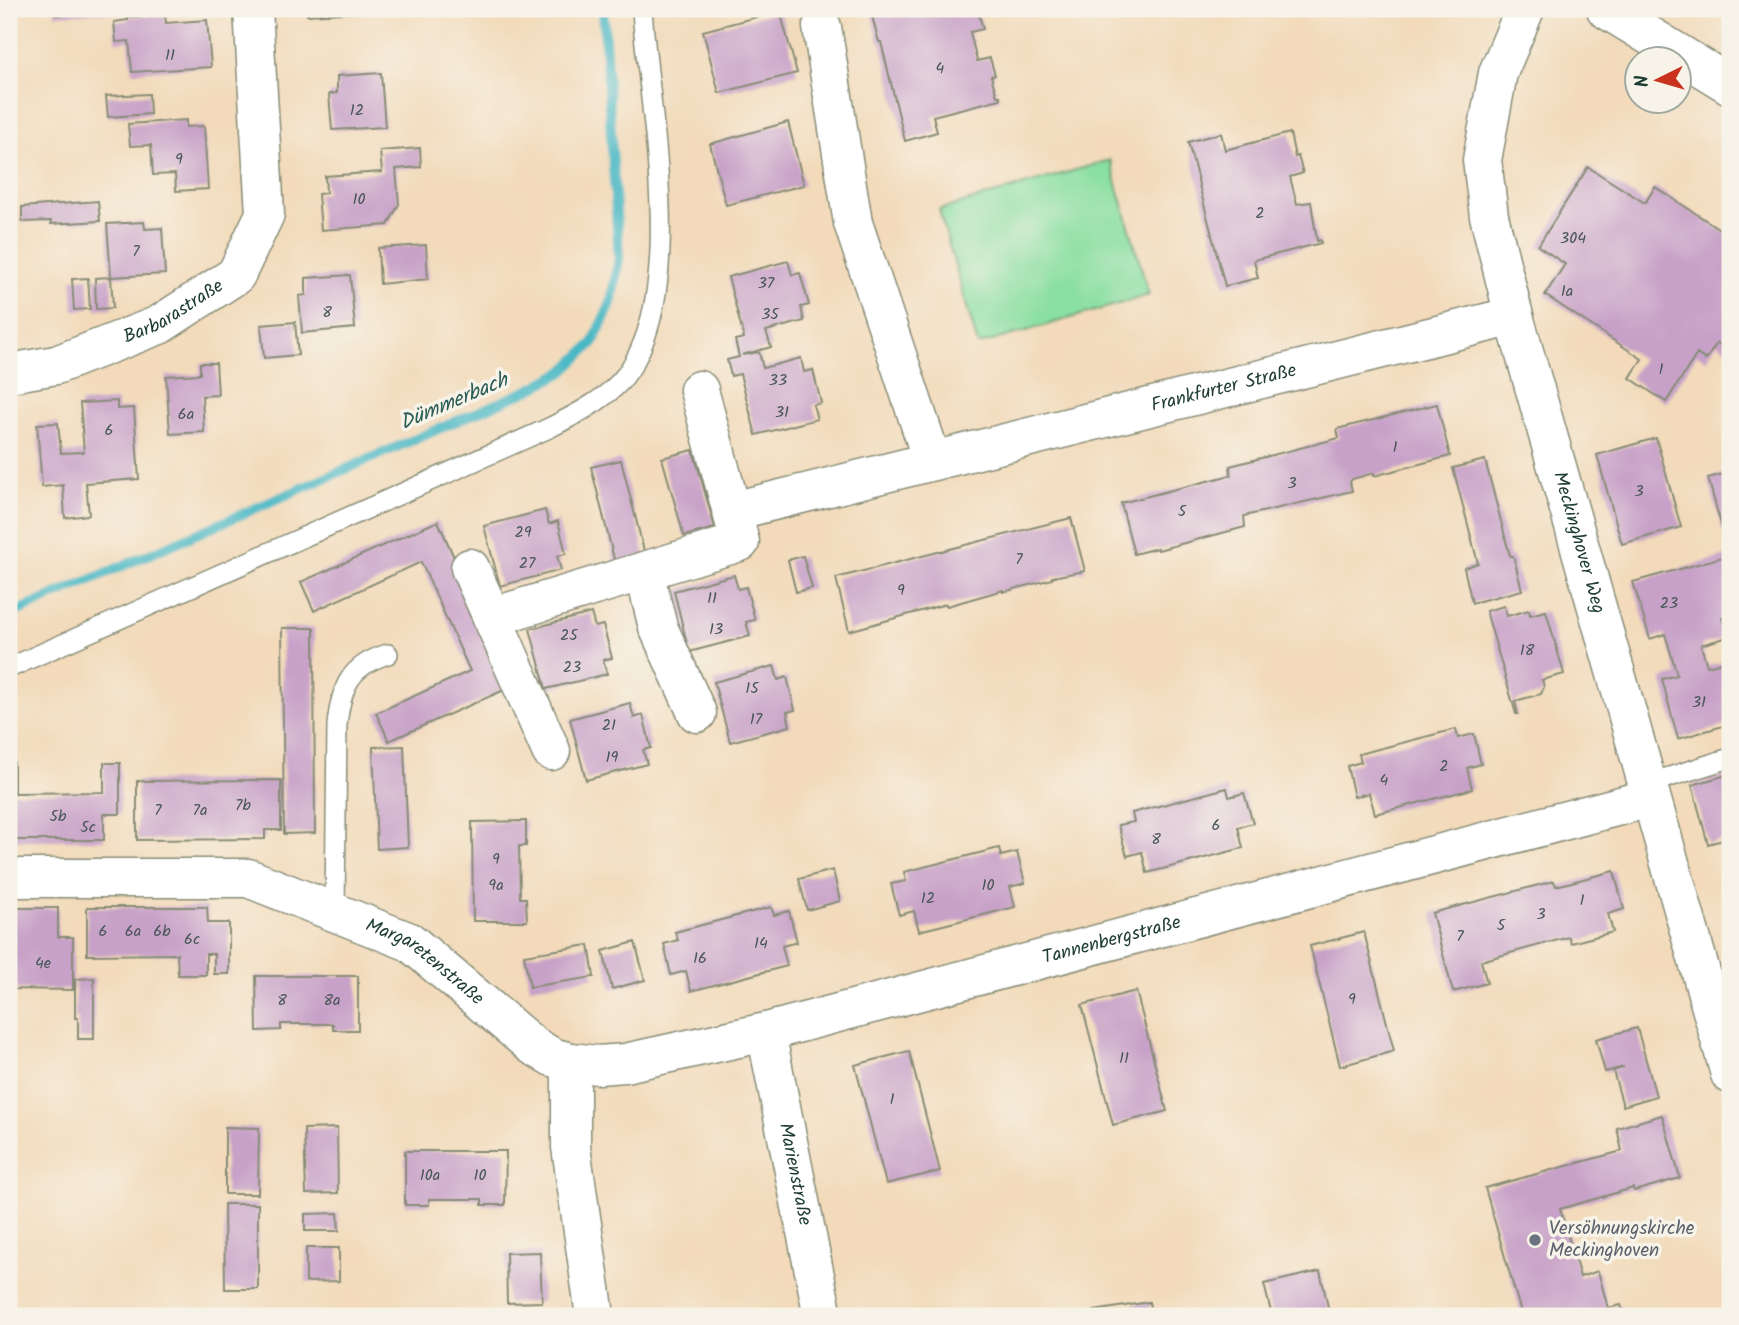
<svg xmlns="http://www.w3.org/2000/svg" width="1739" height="1325" viewBox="0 0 1739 1325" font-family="Kalam,sans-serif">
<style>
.green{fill:#8adfa2;stroke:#548e6b;stroke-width:2}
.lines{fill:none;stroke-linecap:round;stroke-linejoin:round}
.stream{stroke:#4ab8c5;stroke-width:10}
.building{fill:#c7a1c8}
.lane-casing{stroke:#888c77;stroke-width:22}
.street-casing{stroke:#888c77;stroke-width:41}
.primary-casing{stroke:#888c77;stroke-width:41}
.lane{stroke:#fff;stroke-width:19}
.street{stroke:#fff;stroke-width:38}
.primary{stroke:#fff;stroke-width:38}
.worship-dot{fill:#6b7280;stroke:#f7f3e8;stroke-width:2.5}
.labels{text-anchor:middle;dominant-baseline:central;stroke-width:7;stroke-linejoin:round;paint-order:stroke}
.number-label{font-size:16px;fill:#495659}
.street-label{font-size:19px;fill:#1f3d34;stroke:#f7f3e8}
.worship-label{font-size:19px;fill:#5b616d;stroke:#f7f3e8;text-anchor:start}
.water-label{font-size:21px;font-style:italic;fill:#2a5c58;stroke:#f7f3e8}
</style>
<rect width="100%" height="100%" fill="#f7f3e8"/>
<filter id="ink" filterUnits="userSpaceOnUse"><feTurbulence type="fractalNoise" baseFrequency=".0143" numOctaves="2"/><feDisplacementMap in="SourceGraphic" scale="14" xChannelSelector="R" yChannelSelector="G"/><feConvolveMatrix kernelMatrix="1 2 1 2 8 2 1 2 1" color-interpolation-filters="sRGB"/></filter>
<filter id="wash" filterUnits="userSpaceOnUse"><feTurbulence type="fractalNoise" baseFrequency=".00686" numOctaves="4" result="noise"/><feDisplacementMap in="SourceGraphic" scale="28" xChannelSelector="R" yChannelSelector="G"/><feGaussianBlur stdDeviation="1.57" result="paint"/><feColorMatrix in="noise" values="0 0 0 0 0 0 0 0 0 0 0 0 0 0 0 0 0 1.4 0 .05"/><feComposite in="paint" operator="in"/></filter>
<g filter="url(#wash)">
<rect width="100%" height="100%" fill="#f2daba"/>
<path class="green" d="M1110,160L1149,295L978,345L939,210Z"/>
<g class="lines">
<path class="stream" d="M9,615L531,389L563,372L593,343L611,303L619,258L603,9"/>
</g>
<g id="blocks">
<path class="building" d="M55,9H129V11L55,15Z
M307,9H382V11L307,15Z
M870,9H974L975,12L978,11L983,29L970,32L977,61L990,58L995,75L991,76L997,96H1000V99L933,116L937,132L905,141L881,42H879Z
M780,11L797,73L719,93L703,31Z
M165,15L166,23L207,20L211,67L132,72L129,41L116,42L114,22L128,20V17Z
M381,73L385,127L332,130L329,94L337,93V76Z
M149,94L150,114L108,117L106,96Z
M186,120V127L204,126L208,189L176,191L175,174L153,175L151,145L130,146L128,124Z
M788,122L804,185L726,205L710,144Z
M1221,133L1225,150L1290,133L1295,157L1298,156L1303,173L1290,177L1297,204L1311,202L1317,241L1320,240L1321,243L1254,260L1258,278L1225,286L1188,142Z
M420,148L421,167L396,169L399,204L388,225L321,230L318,194L326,193L325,176L382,172L380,151Z
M1588,167L1645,203L1655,187L1730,236V352L1717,343L1706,360L1697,354L1666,402L1630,378L1642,359L1545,295L1565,264L1538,246Z
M98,201L100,221L51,224V221L22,222V207Z
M144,222L145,229L162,228L165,274L111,277L107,224Z
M426,245L428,279L380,284L378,248Z
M788,261L792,275L800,273L809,305L801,307L804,321L766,331L771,347L742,355L759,352L763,368L801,358L804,372L813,370L821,403L813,405L817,419L756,435L740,374L731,376L727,360L739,357L735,340L744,338L728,277Z
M350,275L355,328L302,333L299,296L306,295V278Z
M111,277L113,308L96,309L95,278Z
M88,278L90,309L74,310L72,279Z
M295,322L298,355L264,358L261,325Z
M200,363H216L218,395L202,396L204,432L170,434L166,376L200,374Z
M117,401V409L134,408L139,479L86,483L89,515L65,518L63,485L42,487L37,424L58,423L61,453L84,452L80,403Z
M1437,404L1450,456L1374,476V473L1352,479L1350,482L1352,491L1244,516L1245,527L1158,550L1157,548L1134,554L1121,503L1231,475L1230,466L1339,438L1337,429Z
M1656,438L1681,527L1622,544L1597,455Z
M693,450L715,528L684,536L662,458Z
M621,460L645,555L615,563L591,467Z
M1485,460L1510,556H1513L1514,559L1522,590L1472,603L1464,568L1478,563L1453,468Z
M1730,472V530L1723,532L1708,478Z
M545,510L549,524L558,521L566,554L557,556L561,570L500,586L484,526Z
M1071,518L1085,571L1052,577V579L1003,592V590L947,606L946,604L849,631L836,578Z
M438,521L511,687L389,741L376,713L470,671L421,562L314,611L301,582Z
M1730,555V616L1722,618L1728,637L1701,645L1707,666L1730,660V724L1678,739L1662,679L1677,675L1671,654L1665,634L1650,639L1633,582Z
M803,556L812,588L796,592L788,560Z
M734,575L738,589L746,587L755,620L746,622L750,636L689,652L674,591Z
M1504,606L1507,616L1529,610L1530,615L1546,611L1564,674L1542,680L1544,687L1541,694L1515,701L1518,714H1516L1486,611Z
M591,613L595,627L603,625L612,658L603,660L607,674L546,689L530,629Z
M282,628H314L315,833L284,834Z
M774,666L778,680L787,677L795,710L787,712L790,726L730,742L714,682Z
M630,703L634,718L643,715L647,731L651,748L643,750L647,764L586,780L570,719Z
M1456,729L1458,738L1474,734L1481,764L1467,768L1472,789L1375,814L1369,793L1354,797L1347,766L1361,762L1359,754Z
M404,746L408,847L377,849L373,747Z
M9,760H14V793L104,792V763H120V814H104V840H9Z
M1730,774V838L1708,844L1692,785Z
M281,780V830H265V839L137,840V781Z
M1227,788L1229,797L1244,793L1253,823L1238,827L1243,848L1147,873L1142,852L1127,856L1118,825L1134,822L1132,813Z
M526,821V846H519L520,898H526L527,921H473L472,822Z
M999,848L1001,856L1017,852L1025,883L1010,887L1015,907L919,931L914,911L899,915L891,884L906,881L904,872Z
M833,870L840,901L807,910L799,879Z
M1614,871L1624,909L1608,914L1613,932L1571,943L1569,937L1481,961L1487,983L1453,992L1432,913L1554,881L1556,886Z
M87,907H207L208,923H229V974H214V954H206V975H178L177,954L87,955Z
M771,907L774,915L789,911L797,942L782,946L787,966L691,991L686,971L671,975L664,944L678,940L675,932Z
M9,908H58V937H73V990L9,989Z
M1364,932L1394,1051L1340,1066L1310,946Z
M635,942L645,980L612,989L603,951Z
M589,945L594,977L530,987L524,955Z
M256,976H358V1030H333V1024H281V1030L257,1031Z
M94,978V1039H78V1018H75V979Z
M1136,991L1167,1111L1113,1125L1082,1005Z
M1637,1028L1656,1096L1623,1106L1613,1071L1624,1067L1605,1072L1596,1039Z
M909,1051L940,1171L886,1184L855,1065Z
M1662,1115L1680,1178L1634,1191L1633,1188L1560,1209L1580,1277L1598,1271L1608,1308L1621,1305L1625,1316H1522L1485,1188L1622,1151L1617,1128Z
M225,1127L259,1128L258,1194H225Z
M337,1128L338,1193L306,1194L304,1129Z
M405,1151H506L505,1205H482V1199H429V1205H405Z
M224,1204H258V1289H225Z
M338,1213L339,1231H305V1214Z
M306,1248H339V1281L306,1282Z
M540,1252L542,1302L507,1303L506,1253Z
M1320,1271L1330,1316H1272L1264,1284Z
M1149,1302L1152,1316H1095L1094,1311Z"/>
</g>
</g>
<g filter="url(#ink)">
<use href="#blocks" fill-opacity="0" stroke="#888c77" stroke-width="2"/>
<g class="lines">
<g class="lane-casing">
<path id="lane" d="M9,668L549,428C573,416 601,402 620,382C691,301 648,109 642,9
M1647,784L1730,758
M335,912L337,725C341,687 350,665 388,654"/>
</g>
<g class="street-casing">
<g id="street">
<path id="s1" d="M1525,9L1498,73L1482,160L1489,216L1514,316L1730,1074"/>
<path d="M822,27L853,223L932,460"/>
<path id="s2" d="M9,373L56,365L159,325L236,275L265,214L253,9"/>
<path id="s3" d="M733,511L1514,316"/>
<path d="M470,568L492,617"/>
<path d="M644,571L658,627L697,713"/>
<path d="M551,751L492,617L740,542L699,390"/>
<path id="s4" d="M9,878H248L410,942L532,1045L552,1057L571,1062L598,1065L625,1063L766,1032L1650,798"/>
<path id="s5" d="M766,1032L823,1316"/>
<path d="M571,1062V1147L595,1316"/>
</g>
</g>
<g class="primary-casing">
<path id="primary" d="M1606,9L1730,85"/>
</g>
<use href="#lane" class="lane"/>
<use href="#street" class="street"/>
<use href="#primary" class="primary"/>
</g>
</g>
<circle class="worship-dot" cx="1535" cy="1240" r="7"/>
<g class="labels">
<g class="number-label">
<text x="170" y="55">11</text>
<text x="940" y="68">4</text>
<text x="357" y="110">12</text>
<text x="179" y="159">9</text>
<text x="359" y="199">10</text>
<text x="1260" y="213">2</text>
<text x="1573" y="238">304</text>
<text x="136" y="251">7</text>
<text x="766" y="283">37</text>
<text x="1567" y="291">1a</text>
<text x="327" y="312">8</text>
<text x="770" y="314">35</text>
<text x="1661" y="369">1</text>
<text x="778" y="380">33</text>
<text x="782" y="412">31</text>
<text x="186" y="414">6a</text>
<text x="109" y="430">6</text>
<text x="1395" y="447">1</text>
<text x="1292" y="483">3</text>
<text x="1639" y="491">3</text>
<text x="1182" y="511">5</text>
<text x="523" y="532">29</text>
<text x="1019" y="559">7</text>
<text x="527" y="563">27</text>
<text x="901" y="590">9</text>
<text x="712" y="598">11</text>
<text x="1669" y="603">23</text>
<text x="716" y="629">13</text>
<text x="569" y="635">25</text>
<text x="1527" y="650">18</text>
<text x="572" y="667">23</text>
<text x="752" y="688">15</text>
<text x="1699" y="702">31</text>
<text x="756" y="719">17</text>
<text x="609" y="725">21</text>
<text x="612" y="757">19</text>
<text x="1444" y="766">2</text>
<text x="1384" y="780">4</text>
<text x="243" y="805">7b</text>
<text x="158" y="810">7</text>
<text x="200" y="810">7a</text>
<text x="58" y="816">5b</text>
<text x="1216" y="825">6</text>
<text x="88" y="827">5c</text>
<text x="1156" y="839">8</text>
<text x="496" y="859">9</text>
<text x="496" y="885">9a</text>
<text x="988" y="885">10</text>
<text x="928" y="898">12</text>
<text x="1582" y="900">1</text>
<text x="1541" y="914">3</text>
<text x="1501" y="925">5</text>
<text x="103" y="931">6</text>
<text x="133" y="931">6a</text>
<text x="162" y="931">6b</text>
<text x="1460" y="936">7</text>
<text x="192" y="939">6c</text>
<text x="761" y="943">14</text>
<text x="700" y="958">16</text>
<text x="43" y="963">4e</text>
<text x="1352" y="999">9</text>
<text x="282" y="1000">8</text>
<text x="332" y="1000">8a</text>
<text x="1124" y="1058">11</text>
<text x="892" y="1099">1</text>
<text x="430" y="1175">10a</text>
<text x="480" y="1175">10</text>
</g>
<g class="street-label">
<text stroke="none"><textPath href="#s2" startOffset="177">Barbarastraße</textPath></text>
<text stroke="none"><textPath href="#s3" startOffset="506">Frankfurter Straße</textPath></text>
<text stroke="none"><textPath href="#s1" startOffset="553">Meckinghover Weg</textPath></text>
<text stroke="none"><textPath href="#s4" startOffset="1172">Tannenbergstraße</textPath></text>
<text stroke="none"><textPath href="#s4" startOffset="436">Margaretenstraße</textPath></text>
<text stroke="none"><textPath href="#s5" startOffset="145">Marienstraße</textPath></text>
</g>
<g class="worship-label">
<text x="1549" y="1229">Versöhnungskirche<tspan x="1549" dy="22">Meckinghoven</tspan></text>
</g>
<g class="water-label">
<text transform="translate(454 402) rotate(-23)">Dümmerbach</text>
</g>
</g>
<rect width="1739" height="1325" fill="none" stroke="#f7f3e8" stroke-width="35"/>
<g transform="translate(1658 80) rotate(265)"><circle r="33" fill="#f7f3e8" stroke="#a1aaa0" stroke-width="2"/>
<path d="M0-5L12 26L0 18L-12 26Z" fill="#c8321e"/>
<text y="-10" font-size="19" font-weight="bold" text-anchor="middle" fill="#1f3d34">N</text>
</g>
</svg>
